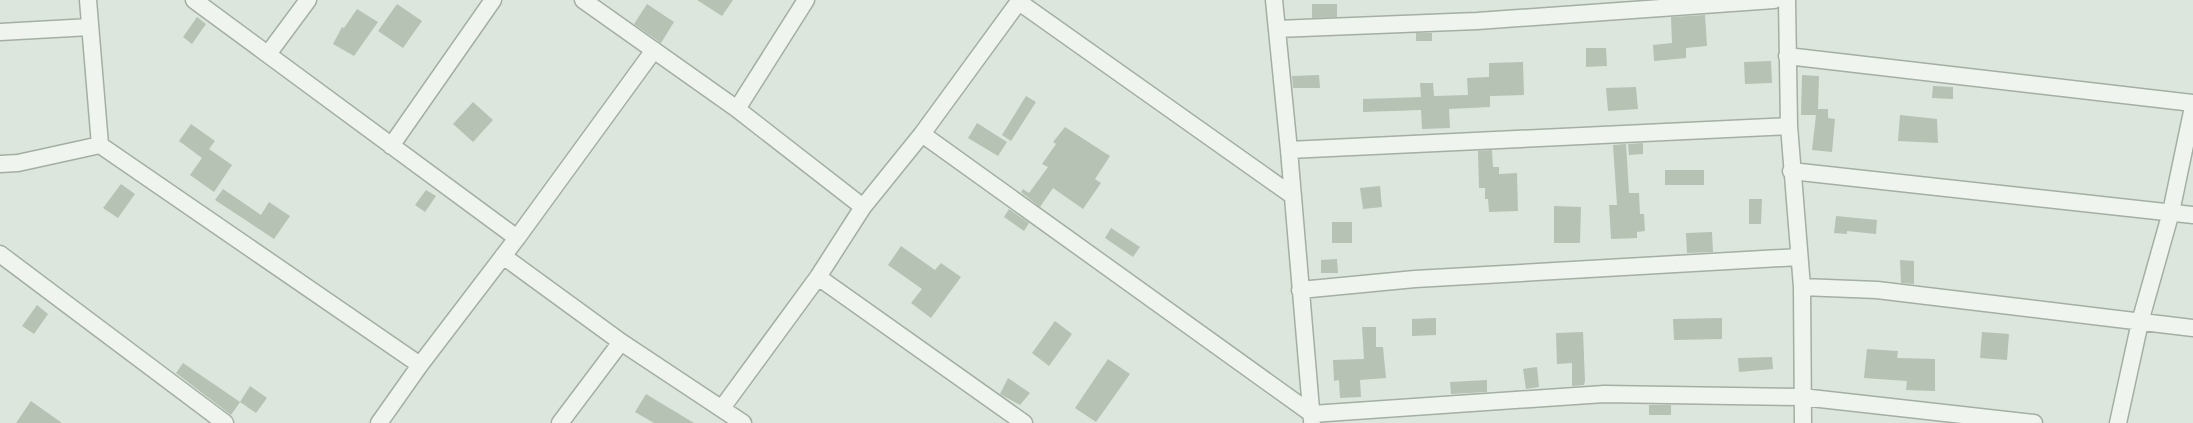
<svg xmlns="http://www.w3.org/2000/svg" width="2193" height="423" viewBox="0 0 2193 423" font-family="'Public Sans',sans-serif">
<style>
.building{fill:#b5c2b4}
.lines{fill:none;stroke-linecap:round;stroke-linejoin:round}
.street-casing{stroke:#a3afa2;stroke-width:19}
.street{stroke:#eff4ef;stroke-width:16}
</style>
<rect width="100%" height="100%" fill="#dde6dc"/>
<path class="building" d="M697,0H733L722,16Z
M397,4L422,21L403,48L378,31Z
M647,4L674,22L661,43L634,24Z
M1312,4H1337V17L1312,18Z
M357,9L378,22L354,56L333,44L342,27L344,28Z
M1705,15L1707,46L1686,48V58L1654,61L1653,45L1672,43L1671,17Z
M197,17L206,24L192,44L183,37Z
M1416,33H1432V41H1416Z
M1586,48H1606L1607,66L1586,67Z
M1771,61L1772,83L1745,84L1744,62Z
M1523,62L1524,95L1490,96V107L1449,109L1450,128L1422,129L1421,110L1363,112V99L1421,97L1420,83H1433L1434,96L1468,95L1467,78L1489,77V63Z
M1319,75L1320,88H1293L1292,76Z
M1802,75L1819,76L1818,109H1828V118L1835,119L1832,152L1812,150L1816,115H1801Z
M1933,86L1953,87V99L1932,98Z
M1636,87L1638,109L1608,111L1606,88Z
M1026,96L1036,102L1011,141L1002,135Z
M473,102L493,120L473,142L453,124Z
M1900,115L1937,119L1938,143L1898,141Z
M977,123L1007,142L998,156L968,138Z
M191,124L215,141L209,149L232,165L214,192L190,175L202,158L179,141Z
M1065,127L1110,156L1095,179L1101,183L1083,209L1053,188L1040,207L1021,192L1023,189L1029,193L1048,167L1042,164L1056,144L1053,142Z
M1643,143V154L1629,155L1628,144Z
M1626,144L1629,193H1639L1640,214H1644L1645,231L1637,232V238L1611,239L1609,205H1617L1613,145Z
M1492,150L1493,167H1499V174L1517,173L1518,211L1489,212L1488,199H1485V188H1479L1478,151Z
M1665,170H1704V185H1665Z
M121,184L135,194L118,218L103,208Z
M1380,186L1382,207L1363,209L1360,188Z
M223,189L261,215L269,202L290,216L274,239L215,200Z
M426,190L436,196L425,212L415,205Z
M1749,199H1762L1761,224H1749Z
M1554,206L1581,207L1580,243H1554Z
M1009,209L1029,223L1024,231L1004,217Z
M1836,216L1877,220L1876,234L1847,231V234L1834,233Z
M1332,222H1352V243H1332Z
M1111,228L1140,247L1133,257L1105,238Z
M1712,232L1713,252L1687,253L1686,233Z
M901,246L935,270L941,263L961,277L931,318L911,303L922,289L888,265Z
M1337,259L1338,273H1321V260Z
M1900,260L1914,261V284L1901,283Z
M37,305L48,314L34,334L22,326Z
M1436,318V335L1412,336V319Z
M1722,318V339L1674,340L1673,319Z
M1055,321L1072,334L1049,366L1032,353Z
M1362,327H1376V347H1383L1386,378L1360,380L1361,397L1340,398L1339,380L1334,381L1333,360L1364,359Z
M1583,332L1585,381L1584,385L1572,386V363L1557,364L1556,333Z
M1982,332L2009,334L2007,360L1980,358Z
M1867,349L1898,351L1897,358L1935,359V391L1906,390L1907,381L1864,378Z
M1772,357L1773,369L1739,372L1738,358Z
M1108,359L1130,374L1096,422L1075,408Z
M183,363L240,402L231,415L176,373Z
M1537,367L1539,387L1526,389L1523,369Z
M1008,378L1030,393L1020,405L1000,394Z
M1487,380V392L1451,394L1450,382Z
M250,386L267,398L256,413L240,402Z
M646,394L694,423H654L635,412Z
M31,401L62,423H16Z
M1649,405H1671V415H1649Z"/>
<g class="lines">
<g class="street-casing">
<path id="street" d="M88,0L100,145
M194,0L517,238
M583,0L737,109L863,207
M1274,0L1289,150L1312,421
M1787,0L1789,126L1802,287L1803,423
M1019,2L1293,196
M1277,29L1477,21L1774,0
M0,32L90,27
M268,54L308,0
M1787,56L2193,103
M737,109L806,0
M922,134L1312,414L1604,394L1802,397L2034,423
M391,146L493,0
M1289,150L1789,126
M0,164L18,163L100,145L420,365
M1791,171L2193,215
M0,254L225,423
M503,256L621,342
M818,277L1024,423
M1802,287L1877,290L2193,328
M1300,290L1415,279L1799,257
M722,408L818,277L863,207L922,134L1020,0
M379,423L420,365L517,238L654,50
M560,423L621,342L743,423
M2118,423L2140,322L2171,212L2193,107"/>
</g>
<use href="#street" class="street"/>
</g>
</svg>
